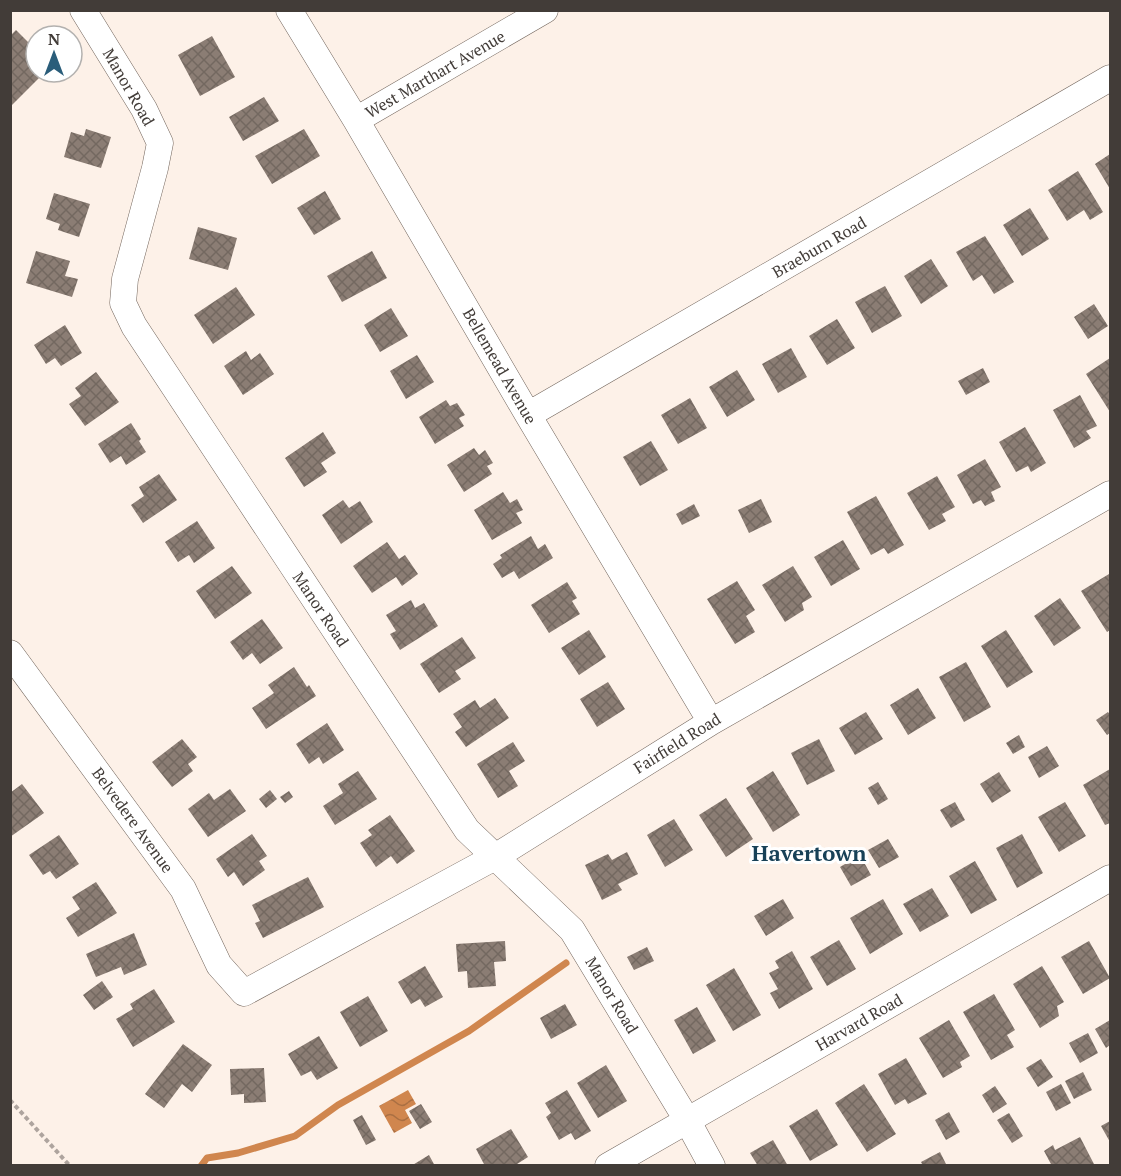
<svg xmlns="http://www.w3.org/2000/svg" width="1121" height="1176" viewBox="0 0 1121 1176" font-family="'PT Serif',serif">
<style>
.water{fill:url(#water-waves)}
.lines{fill:none;stroke-linecap:round;stroke-linejoin:round}
.stream{stroke:#d0864e;stroke-width:7}
.building{fill:url(#building-cross-hatch)}
.minor-casing{stroke:#72655c;stroke-width:27}
.path{stroke:#aea49e;stroke-width:4;stroke-dasharray:4.5 3;stroke-linecap:butt}
.minor{stroke:#fff;stroke-width:26}
.labels{text-anchor:middle;dominant-baseline:central;stroke-width:6;stroke-linejoin:round;paint-order:stroke}
.street-label{font-size:16px;fill:#423c38;stroke:#fff}
.district-label{font-size:22px;font-weight:bold;fill:#184157;stroke:#fff}
</style>
<defs>
<pattern id="water-waves" width="16" height="10" patternUnits="userSpaceOnUse" patternTransform="scale(1.5)"><rect width="16" height="10" fill="#d0864e"/><path d="M0 5q4-4 8 0t8 0" fill="none" stroke="#aa6f42"/></pattern>
<pattern id="building-cross-hatch" width="8" height="8" patternUnits="userSpaceOnUse" patternTransform="scale(1.5)"><rect width="8" height="8" fill="#8b7d74"/><path d="M0 0l8 8M0 8l8-8" fill="none" stroke="#736860"/></pattern>
</defs>
<rect width="100%" height="100%" fill="#fdf1e8"/>
<path class="water" d="M408,1090L416,1104L405,1110L412,1123L394,1133L379,1106Z"/>
<g class="lines">
<path class="stream" d="M201,1166L207,1158L238,1153L295,1136L338,1105L469,1031L566,963"/>
</g>
<path class="building" d="M16,30L36,50V64L33,66L36,69V72H39L42,75L10,107V36Z
M212,36L235,77L200,96L178,55Z
M264,97L279,121L243,141L229,117Z
M86,129L111,137L101,168L64,157L71,132L84,136Z
M304,129L320,156L272,184L255,156Z
M1110,154V189L1095,164Z
M1078,171L1103,212L1090,220L1084,210L1067,221L1048,190Z
M325,191L341,219L314,235L297,208Z
M54,193L90,204L79,237L58,230L60,224L46,219Z
M1030,208L1049,239L1022,256L1003,225Z
M198,227L237,238L228,270L189,259Z
M985,236L1014,282L994,294L982,275L973,281L956,252Z
M36,251L70,261L65,276L78,279L72,297L26,283Z
M372,251L387,278L342,302L327,276Z
M931,259L948,286L921,304L904,276Z
M885,286L902,316L872,333L855,302Z
M236,287L255,315L213,344L194,315Z
M1094,304L1108,326L1088,339L1074,317Z
M391,308L408,336L380,352L364,325Z
M837,319L855,348L827,365L809,336Z
M65,325L82,353L61,366L55,358L46,364L34,345Z
M791,348L807,377L778,393L762,364Z
M246,351L251,360L260,353L274,374L243,395L224,366Z
M417,355L434,382L406,399L390,371Z
M1110,358V412L1086,374Z
M983,368L990,382L966,395L958,381Z
M737,370L755,400L727,417L709,387Z
M96,372L119,402L85,426L69,404L81,396L75,388Z
M1080,395L1097,426L1086,431L1091,438L1074,448L1053,410Z
M690,398L707,428L678,444L661,415Z
M446,400L450,406L457,403L465,415L459,418L464,426L435,444L419,417Z
M131,423L141,439L139,441L146,452L126,465L121,456L110,463L98,444Z
M1025,427L1046,463L1031,472L1028,466L1016,472L999,442Z
M323,432L336,453L321,463L327,472L304,487L285,458Z
M651,441L668,470L640,486L623,457Z
M474,448L479,455L485,450L493,463L487,466L492,474L464,492L447,465Z
M985,459L1001,487L991,492L995,501L985,506L981,500L973,504L957,475Z
M159,474L177,500L143,523L131,505L144,496L139,487Z
M937,476L955,507L942,514L946,521L929,530L907,493Z
M503,492L510,503L517,499L523,510L516,513L522,523L492,540L474,510Z
M876,496L904,545L888,554L884,548L871,555L847,512Z
M761,499L772,522L749,533L738,510Z
M343,500L349,508L360,501L373,522L341,544L322,515Z
M694,504L700,516L682,525L676,514Z
M197,521L215,548L194,563L189,555L178,562L165,542Z
M531,536L538,549L545,544L553,558L519,579L514,571L502,578L493,564L502,558L500,555Z
M843,540L860,569L831,586L814,557Z
M387,542L399,559L405,555L418,574L402,586L396,577L372,593L353,566Z
M232,566L252,593L215,619L196,591Z
M793,566L812,597L802,603L804,610L785,622L762,585Z
M1109,574L1110,576V630L1107,632L1081,591Z
M737,581L755,610L746,616L755,632L735,644L707,599Z
M567,582L577,598L572,601L580,614L549,633L531,605Z
M1060,598L1081,628L1054,646L1034,616Z
M411,600L415,608L424,603L438,626L400,650L390,634L396,631L386,615Z
M262,619L283,648L260,664L252,653L243,660L230,642Z
M589,630L606,657L579,675L561,648Z
M1006,630L1033,672L1007,688L981,646Z
M462,637L476,658L455,671L461,679L439,693L420,664Z
M966,662L991,707L964,722L939,677Z
M294,667L307,687L309,685L316,696L266,729L252,708L274,693L268,685Z
M608,682L625,709L597,727L580,699Z
M918,688L936,718L908,735L890,705Z
M495,698L509,718L466,747L455,732L462,727L453,714L475,700L480,708Z
M866,712L883,739L855,755L839,728Z
M1108,712L1110,715V733L1107,735L1096,720Z
M327,723L344,750L323,764L319,757L309,764L296,744Z
M1019,735L1025,747L1013,754L1006,743Z
M182,739L197,757L188,764L193,771L172,787L152,762Z
M819,739L835,771L807,785L791,753Z
M513,742L525,761L509,771L518,786L498,798L477,764Z
M1047,746L1059,766L1039,778L1028,757Z
M1110,769V823L1105,825L1083,785Z
M358,771L377,799L335,825L323,806L343,793L338,784Z
M773,771L800,815L773,832L746,788Z
M999,772L1011,791L992,803L980,784Z
M878,782L888,799L878,805L868,788Z
M22,784L44,813L10,837V793Z
M230,789L246,811L208,837L188,809L209,793L214,800Z
M270,790L277,799L266,808L259,799Z
M289,791L293,797L285,803L280,797Z
M726,798L753,839L726,857L699,815Z
M955,802L965,820L951,828L940,810Z
M1065,802L1086,836L1059,852L1038,817Z
M390,815L415,851L397,864L391,856L376,867L360,843L372,835L368,830Z
M674,819L693,850L665,867L647,835Z
M252,834L267,856L259,861L265,870L243,886L234,872L228,877L216,859Z
M1022,834L1043,873L1017,888L996,848Z
M59,835L79,864L56,879L50,871L43,875L29,855Z
M888,839L899,857L879,868L868,850Z
M627,852L638,874L618,884L622,890L602,900L585,865L608,854L612,860Z
M860,855L871,875L851,886L840,867Z
M975,861L997,900L971,914L949,876Z
M308,877L324,907L263,938L255,923L260,921L252,905Z
M96,882L117,913L78,937L66,918L80,909L72,897Z
M932,888L949,916L920,932L903,904Z
M783,899L794,918L766,936L754,916Z
M883,899L903,934L870,954L850,918Z
M134,933L147,965L124,975L121,967L96,977L86,954Z
M839,940L856,969L827,986L810,957Z
M505,941L506,961L494,962L496,986L468,988L467,971L458,972L456,944Z
M1089,941L1110,978L1083,994L1061,957Z
M647,947L654,961L634,970L627,957Z
M792,951L813,989L779,1009L770,993L778,989L769,973L779,968L775,961Z
M425,966L443,997L425,1007L420,999L411,1004L398,982Z
M1042,966L1064,1002L1057,1006L1059,1016L1040,1028L1013,984Z
M734,968L761,1015L733,1031L706,985Z
M102,981L113,997L94,1010L83,995Z
M154,989L175,1022L133,1047L116,1019L133,1009L130,1004Z
M994,994L1015,1030L1007,1035L1014,1047L991,1060L963,1012Z
M368,996L388,1031L360,1047L340,1012Z
M565,1004L577,1025L551,1039L540,1018Z
M697,1007L716,1041L693,1054L674,1020Z
M949,1020L970,1056L960,1062L962,1067L943,1078L919,1038Z
M1110,1020V1045L1106,1048L1095,1029Z
M1088,1033L1098,1053L1080,1063L1069,1043Z
M319,1036L338,1068L317,1080L311,1071L301,1076L288,1054Z
M183,1044L212,1065L192,1092L182,1084L164,1108L145,1094Z
M906,1058L927,1094L908,1104L905,1099L895,1105L878,1074Z
M1041,1059L1053,1077L1038,1087L1026,1068Z
M606,1065L627,1101L598,1118L577,1083Z
M264,1068L266,1102L244,1103V1094L231,1095L230,1069Z
M1083,1072L1092,1090L1074,1099L1065,1081Z
M864,1084L896,1134L867,1152L835,1103Z
M1061,1084L1071,1103L1056,1111L1046,1092Z
M995,1086L1007,1104L993,1113L982,1095Z
M567,1090L591,1131L575,1140L571,1133L559,1140L546,1117L551,1113L545,1103Z
M421,1104L432,1122L420,1129L409,1111Z
M817,1109L838,1145L810,1161L789,1126Z
M949,1112L960,1132L946,1140L935,1120Z
M1009,1113L1023,1136L1012,1143L997,1120Z
M362,1115L376,1140L366,1145L353,1120Z
M1110,1121V1142L1101,1126Z
M511,1129L528,1157L514,1166H485L476,1149Z
M1080,1137L1095,1166H1052L1044,1151L1053,1145L1055,1150Z
M773,1140L788,1166H758L750,1153Z
M940,1152L947,1166H923L921,1162Z
M429,1155L435,1166H411Z"/>
<g class="lines">
<g class="minor-casing">
<path id="minor" d="M83,10L144,109L160,143L155,168L125,279L123,303L134,326L467,830L572,930L687,1120L712,1166
M289,10L356,120L528,415L711,722
M356,120L545,10
M528,415L1110,78
M10,653L183,889L219,965L244,993L495,857L711,722L1110,494
M608,1166L1110,878"/>
</g>
<path class="path" d="M10,1100L70,1166"/>
<use href="#minor" class="minor"/>
</g>
<g class="labels">
<g class="street-label">
<text transform="translate(435 74) rotate(-30)">West Marthart Avenue</text>
<text transform="translate(129 87) rotate(60)">Manor Road</text>
<text transform="translate(819 247) rotate(-30)">Braeburn Road</text>
<text transform="translate(500 366) rotate(60)">Bellemead Avenue</text>
<text transform="translate(321 609) rotate(56)">Manor Road</text>
<text transform="translate(677 743) rotate(-32)">Fairfield Road</text>
<text transform="translate(133 820) rotate(54)">Belvedere Avenue</text>
<text transform="translate(612 995) rotate(59)">Manor Road</text>
<text transform="translate(859 1022) rotate(-30)">Harvard Road</text>
</g>
<g class="district-label">
<text x="809" y="852">Havertown</text>
</g>
</g>
<rect width="1121" height="1176" fill="none" stroke="#423c38" stroke-width="24"/>
<g transform="translate(54 54)"><circle r="28" fill="#ffffff" stroke="#b3b1af" stroke-width="1.5"/>
<path d="M0-4.5L10 22L0 15L-10 22Z" fill="#2a5d7a"/>
<text y="-9" font-size="16" font-weight="bold" text-anchor="middle" fill="#423c38">N</text>
</g>
</svg>
